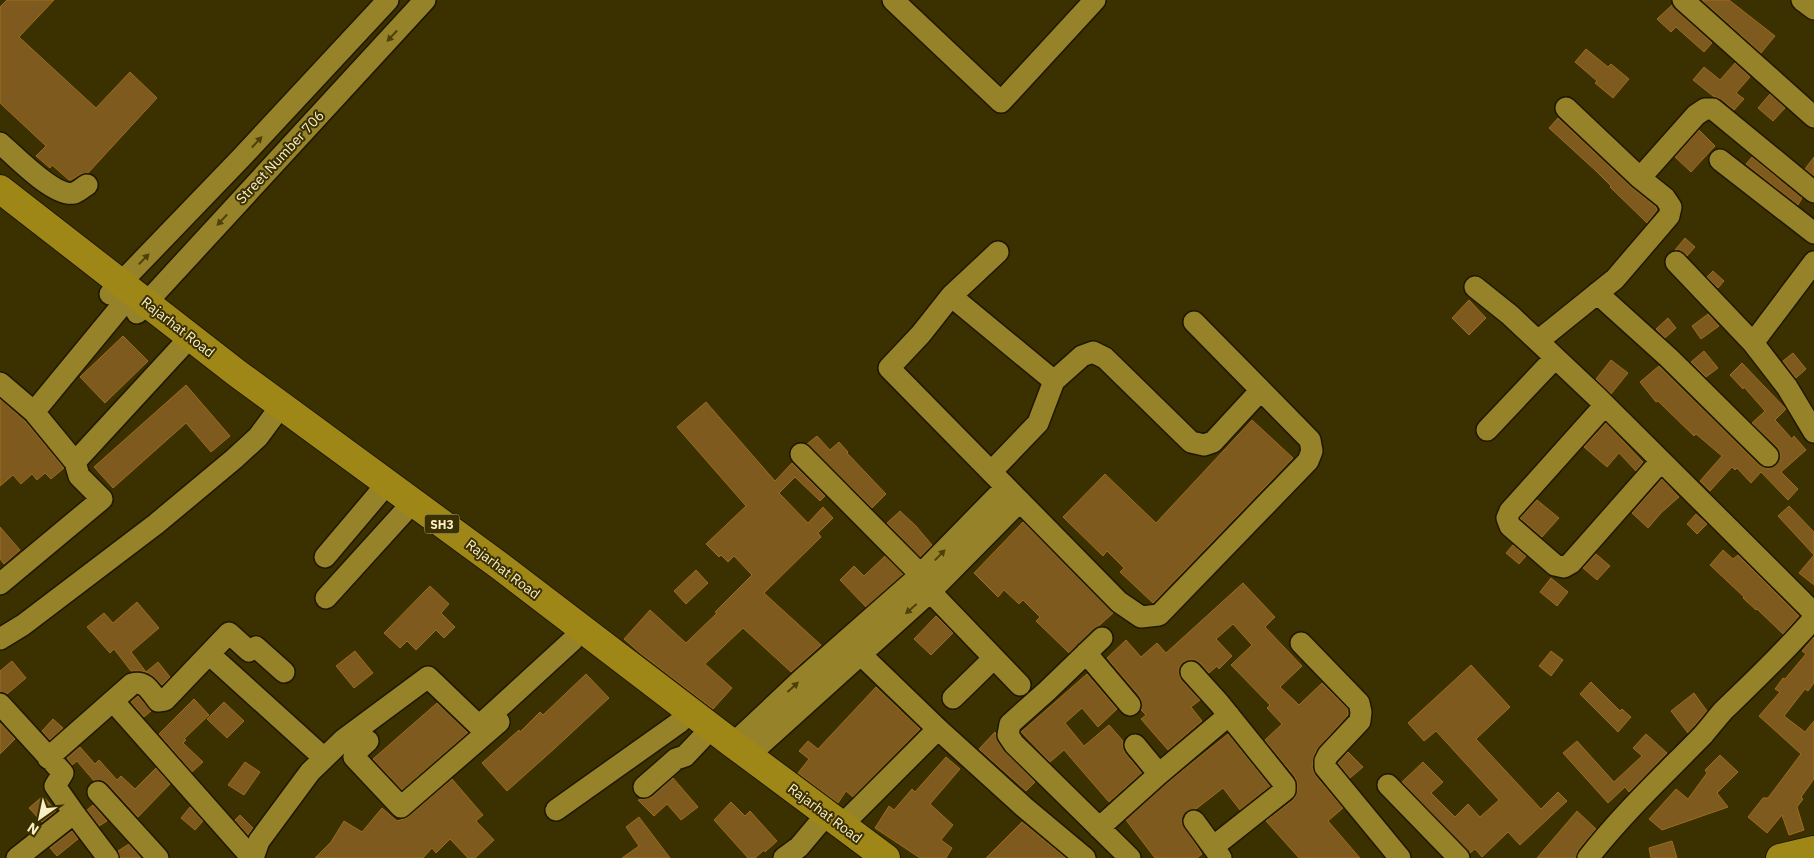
<svg xmlns="http://www.w3.org/2000/svg" width="1814" height="858" viewBox="0 0 1814 858" font-family="'IBM Plex Sans',sans-serif">
<style>
.building{fill:#7e5a1f;stroke:#9c6d1c}
.lines{fill:none;stroke-linecap:round;stroke-linejoin:round}
.minor-casing{stroke:#1f1800;stroke-width:24}
.major-casing{stroke:#1f1800;stroke-width:30}
.minor{stroke:#968228;stroke-width:21}
.major{stroke:#9e8717;stroke-width:28}
.oneway{fill:#4d4008}
.labels{text-anchor:middle;dominant-baseline:central;stroke-width:4;stroke-linejoin:round;paint-order:stroke}
.shield{fill:#3b3000;stroke:#c0b68a;stroke-width:1}
.shield-label{font-size:12px;font-weight:bold;fill:#f9efc5}
.street-label{font-size:14px;fill:#f9efc5;stroke:#3b3000}
</style>
<rect width="100%" height="100%" fill="#3b3000"/>
<path class="building" d="M7,0H54L19,37L96,108L130,72L157,98L88,173L81,174L71,180H69L52,165L50,168L36,156L46,146L0,103V7Z
M1702,0H1729L1775,36L1761,53Z
M1672,5L1712,43L1704,52L1676,27L1671,32L1657,19Z
M1586,49L1608,67L1611,64L1629,79L1613,98L1595,83L1597,81L1575,62Z
M1735,63L1750,77L1736,93L1744,99L1734,110L1721,99L1713,96L1693,80L1704,67L1720,80Z
M1770,94L1785,108L1773,121L1758,108Z
M1558,118L1631,187L1656,207L1657,210L1647,223L1610,187L1611,186L1596,171L1549,128Z
M1699,130L1715,146L1691,172L1675,157Z
M1752,157L1802,198L1798,205L1746,164Z
M1814,157V176L1805,169Z
M1685,238L1695,247L1687,256L1680,250H1675Z
M1713,271L1724,281L1718,288L1707,277Z
M1469,300L1486,318L1469,335L1452,318Z
M1708,314L1719,326L1701,339L1692,326Z
M1668,318L1676,328L1665,338L1656,329Z
M123,336L148,361L105,403L80,377Z
M1704,351L1718,368L1706,377L1691,362Z
M1793,353L1806,369L1796,378L1783,361Z
M1611,360L1628,373L1611,394L1596,379Z
M1742,363L1786,409L1775,420L1792,439L1794,436L1806,450L1781,472L1798,489L1788,500L1761,472L1751,483L1737,468L1735,470L1732,467L1710,491L1700,481L1722,456L1696,434L1694,436L1658,401L1656,402L1640,382L1659,366L1759,465L1765,468H1772L1776,465L1780,460V452L1777,447L1752,423L1765,411L1744,387L1743,389L1730,375Z
M186,385L230,436L211,452L186,423L113,488L94,467Z
M0,399L25,421L64,468L51,479L45,473L37,480L32,474L21,484L13,475L0,486Z
M706,402L775,481L792,463L825,496L820,501L795,477L779,493L808,523L823,507L833,518L818,533L821,537L764,593L821,645L791,672L743,628L705,664L732,688L713,709L640,653L624,639L650,610L686,643L717,613L715,612L752,575L734,556L728,562L721,555L719,557L706,544L746,506L677,427Z
M1252,420L1293,458L1153,603L1120,572L1124,568L1107,551L1103,556L1063,517L1105,474L1156,523Z
M1606,423L1643,462L1636,471L1619,453L1607,467L1584,447Z
M817,436L830,450L839,442L848,452L847,453L886,494L872,508L807,444Z
M1662,479L1679,497L1661,513L1648,528L1632,513Z
M1537,500L1559,518L1542,537L1520,518Z
M1789,506L1814,532V585L1799,573L1814,555L1778,516Z
M900,511L916,526L932,545L920,557L887,523Z
M1696,514L1707,524L1697,534L1687,524Z
M1023,522L1113,613L1069,653L1036,621L1040,617L1023,600L1019,604L1004,590L998,597L974,573Z
M0,527L20,550L4,564L0,559Z
M1513,545L1526,556L1519,564L1506,553Z
M1723,550L1733,559L1738,555L1799,616L1783,634L1757,609L1756,610L1743,598L1744,597L1710,565Z
M1596,554L1610,566L1597,580L1583,568Z
M885,556L903,574L866,607L840,580L854,566L864,576Z
M696,570L708,583L686,604L674,591Z
M1551,578L1568,592L1557,606L1540,592Z
M1243,583L1275,617L1265,627L1302,666L1280,687L1299,705L1322,683L1348,709V715L1317,749L1314,756L1312,767L1315,775L1343,808L1328,821L1360,858H1299L1266,821L1293,800L1296,795L1298,785L1295,777L1265,740L1282,724L1267,708L1270,705L1231,665L1252,645L1233,624L1216,639L1232,656L1219,669L1217,666L1209,673L1200,663L1194,660H1189L1183,662L1179,668V674L1181,680L1200,700L1191,707L1202,721L1168,750L1141,719L1146,715L1141,710L1142,703L1140,697L1107,658L1126,640L1141,657L1157,643L1166,653Z
M430,586L449,604L441,613L455,627L444,638L436,630L416,650L407,641L400,648L384,633Z
M137,602L159,628L131,652L146,672L158,662L170,677L162,685L149,673L142,671H131L114,649L110,653L87,627L104,613L113,623Z
M936,616L953,633L931,655L914,639Z
M1814,637V683L1808,691L1805,689L1784,716L1805,732L1814,721V779L1801,797L1803,799L1797,807L1804,830L1789,835L1782,815L1767,833L1748,817L1763,798H1768L1801,754L1759,716L1780,692L1775,689L1783,678L1785,679L1806,654L1802,651Z
M355,651L373,673L354,688L336,666Z
M1551,651L1563,660L1551,676L1539,666Z
M12,661L26,678L7,694L0,692V671Z
M1471,665L1510,707L1476,739L1541,809L1558,792L1567,801L1520,845L1508,832L1482,857L1475,849L1470,853L1402,782L1423,762L1443,782L1431,793L1455,817L1468,804L1480,817L1499,800L1436,731L1424,741L1408,723Z
M586,674L609,698L554,749L507,791L482,763L519,730L520,732L540,712L543,715Z
M1087,674L1117,709L1098,727L1082,708L1065,723L1084,746L1109,725L1123,741V748L1125,753L1142,773L1109,802L1064,750L1050,762L1021,732Z
M1591,682L1620,711L1622,709L1631,717L1618,732L1580,694Z
M876,687L920,729L853,797L846,791L838,803L798,773L809,759L799,751L808,741L818,749Z
M1694,693L1707,711L1688,733L1671,711Z
M138,696L151,711L144,717L131,702Z
M194,699L209,715L184,739L186,740L183,743L203,762L192,772L159,734Z
M224,702L244,721L227,738L207,719Z
M437,703L468,733L402,790L373,759Z
M53,719L63,728L50,740L42,731Z
M0,723L15,739L0,754Z
M995,732L998,742L1004,751L1035,782L1026,791L979,749Z
M1228,734L1270,786L1240,810L1223,788L1196,809L1187,811L1183,816L1182,823L1202,854L1197,858H1155L1126,820L1167,783Z
M1646,734L1667,753L1629,792L1625,787L1608,803L1563,753L1577,741L1614,782L1642,756L1633,748Z
M80,747L95,764L99,760L117,780L121,776L135,789L156,768L170,784L138,817L107,783L101,780L94,781L77,761L72,765L67,758Z
M1348,752L1363,767L1350,778L1338,763Z
M1720,755L1738,772L1717,793L1728,807L1662,830L1649,819L1676,789L1688,799L1707,773L1705,770Z
M946,757L960,769L930,804L953,825L941,840L952,848L946,858H920L875,828L889,806L894,810L912,789L915,792Z
M245,762L260,772L244,795L228,785Z
M673,778L698,807L681,820L667,804L654,816L638,800L652,797Z
M452,779L483,815L476,821L494,840L475,858H468L450,839L436,853L432,848L423,858H315L331,842L344,821L362,832L382,808L397,821L404,819L409,816Z
M43,796L56,811L42,822L29,808Z
M731,802L745,816L750,811L777,841L765,852L764,850L755,858H748L714,820Z
M93,805L107,821L99,826L87,810Z
M190,807L203,821L195,830L181,818Z
M1577,811L1596,829L1578,850L1576,858H1537Z
M240,815L253,828L248,835L235,820Z
M639,817L670,858H622L639,846L626,827Z
M1022,822L1066,858H986Z
M72,831L78,839L57,856L50,848Z
M1672,841L1677,858H1651L1649,848Z
M129,844L141,858H120L118,851Z"/>
<g class="lines">
<g class="minor-casing">
<path id="minor" d="M893,0L1001,102L1095,0
M1683,0L1814,117
M1802,0L1814,9
M0,143C14,155 55,198 74,193C78,192 83,187 87,185
M1720,160L1814,233
M1640,178L1696,115L1705,109H1713L1814,192
M998,252L951,296L1054,381
M1676,262L1753,343
M1814,262L1753,343L1787,387L1814,432
M1475,287L1510,315L1597,397L1814,613
M1597,293L1669,358L1768,456
M110,294L241,158L388,0
M951,296L921,334L889,368L1119,602L1141,617L1159,615L1308,461L1312,451L1310,440L1194,322
M137,313L425,0
M1538,341L1615,279L1669,216L1671,207L1665,198L1640,178L1566,108
M0,383L34,412L75,462
M1605,405L1510,511L1507,518L1510,526L1555,565L1564,567L1571,563L1661,461
M34,412L123,304
M1487,430L1555,358
M801,454L921,575
M991,472L1038,423L1054,381L1082,356L1093,352L1105,358L1191,442L1204,445L1213,442L1261,390
M325,557L380,492
M921,582L1020,685
M0,584L102,499L79,476L75,462L182,346
M326,598L405,511
M1102,638L1047,691L1010,724L1008,735L1014,744L1130,858
M0,639L23,625L156,524L234,459L258,437L281,406
M1301,643L1359,703L1361,712L1360,721L1328,755L1325,761V767L1400,858
M851,645L938,729L1024,807L1085,858
M1086,653L1130,705
M209,654L324,758
M1191,672L1219,703L1285,785V790L1213,847
M953,698L994,658
M113,701L252,858
M0,704L63,773L55,786L74,813
M368,741L356,752L354,757L401,807L499,722
M733,744L800,681L917,578L1006,487
M1135,745L1159,774
M748,756L931,591L1020,501
M48,758L132,684C145,680 150,691 158,701L165,700L229,633L249,651L256,647L284,672
M1388,785L1459,858
M644,787L676,759L685,756L702,738
M98,792L158,858
M556,810L680,722
M1194,821L1221,858
M841,826L938,729
M1099,828L1159,774L1229,715
M17,858L74,813L108,858
M253,858L259,841L310,772L343,740L428,677L479,726L573,640
M784,858L799,847L826,815
M1588,858C1623,813 1664,775 1703,735C1710,727 1716,719 1723,711C1754,681 1786,651 1814,618"/>
</g>
<g class="major-casing">
<path id="major" d="M0,189L238,374L500,566L733,744L886,858
M1780,858L1814,850"/>
</g>
<use href="#minor" class="minor"/>
<use href="#major" class="major"/>
</g>
<defs><path id="oneway-solid" d="M-6-.8H1V-3.2L6.5 0L1 3.2V.8H-6Z" transform="scale(1.25)"/></defs>
<g class="oneway">
<use href="#oneway-solid" transform="translate(392 36) rotate(133)"/>
<use href="#oneway-solid" transform="translate(257 142) rotate(-47)"/>
<use href="#oneway-solid" transform="translate(222 220) rotate(133)"/>
<use href="#oneway-solid" transform="translate(144 259) rotate(-46)"/>
<use href="#oneway-solid" transform="translate(940 555) rotate(-46)"/>
<use href="#oneway-solid" transform="translate(911 609) rotate(139)"/>
<use href="#oneway-solid" transform="translate(793 687) rotate(-42)"/>
</g>
<g class="labels">
<rect class="shield" x="424.5" y="514.5" width="35" height="19" rx="4"/>
<g class="shield-label">
<text x="442" y="524">SH3</text>
</g>
<g class="street-label">
<text transform="translate(280 157) rotate(-47)">Street Number 706</text>
<text transform="translate(178 327) rotate(38)">Rajarhat Road</text>
<text transform="translate(503 569) rotate(37)">Rajarhat Road</text>
<text transform="translate(825 813) rotate(37)">Rajarhat Road</text>
</g>
</g>
<g transform="translate(40 818) rotate(213)" stroke="#3b3000" stroke-width="4" paint-order="stroke">
<path d="M0-4L9 19L0 12L-9 19Z" fill="#f9efc5"/>
<text y="-8" font-size="14" font-weight="bold" text-anchor="middle" fill="#f9efc5">N</text>
</g>
</svg>
